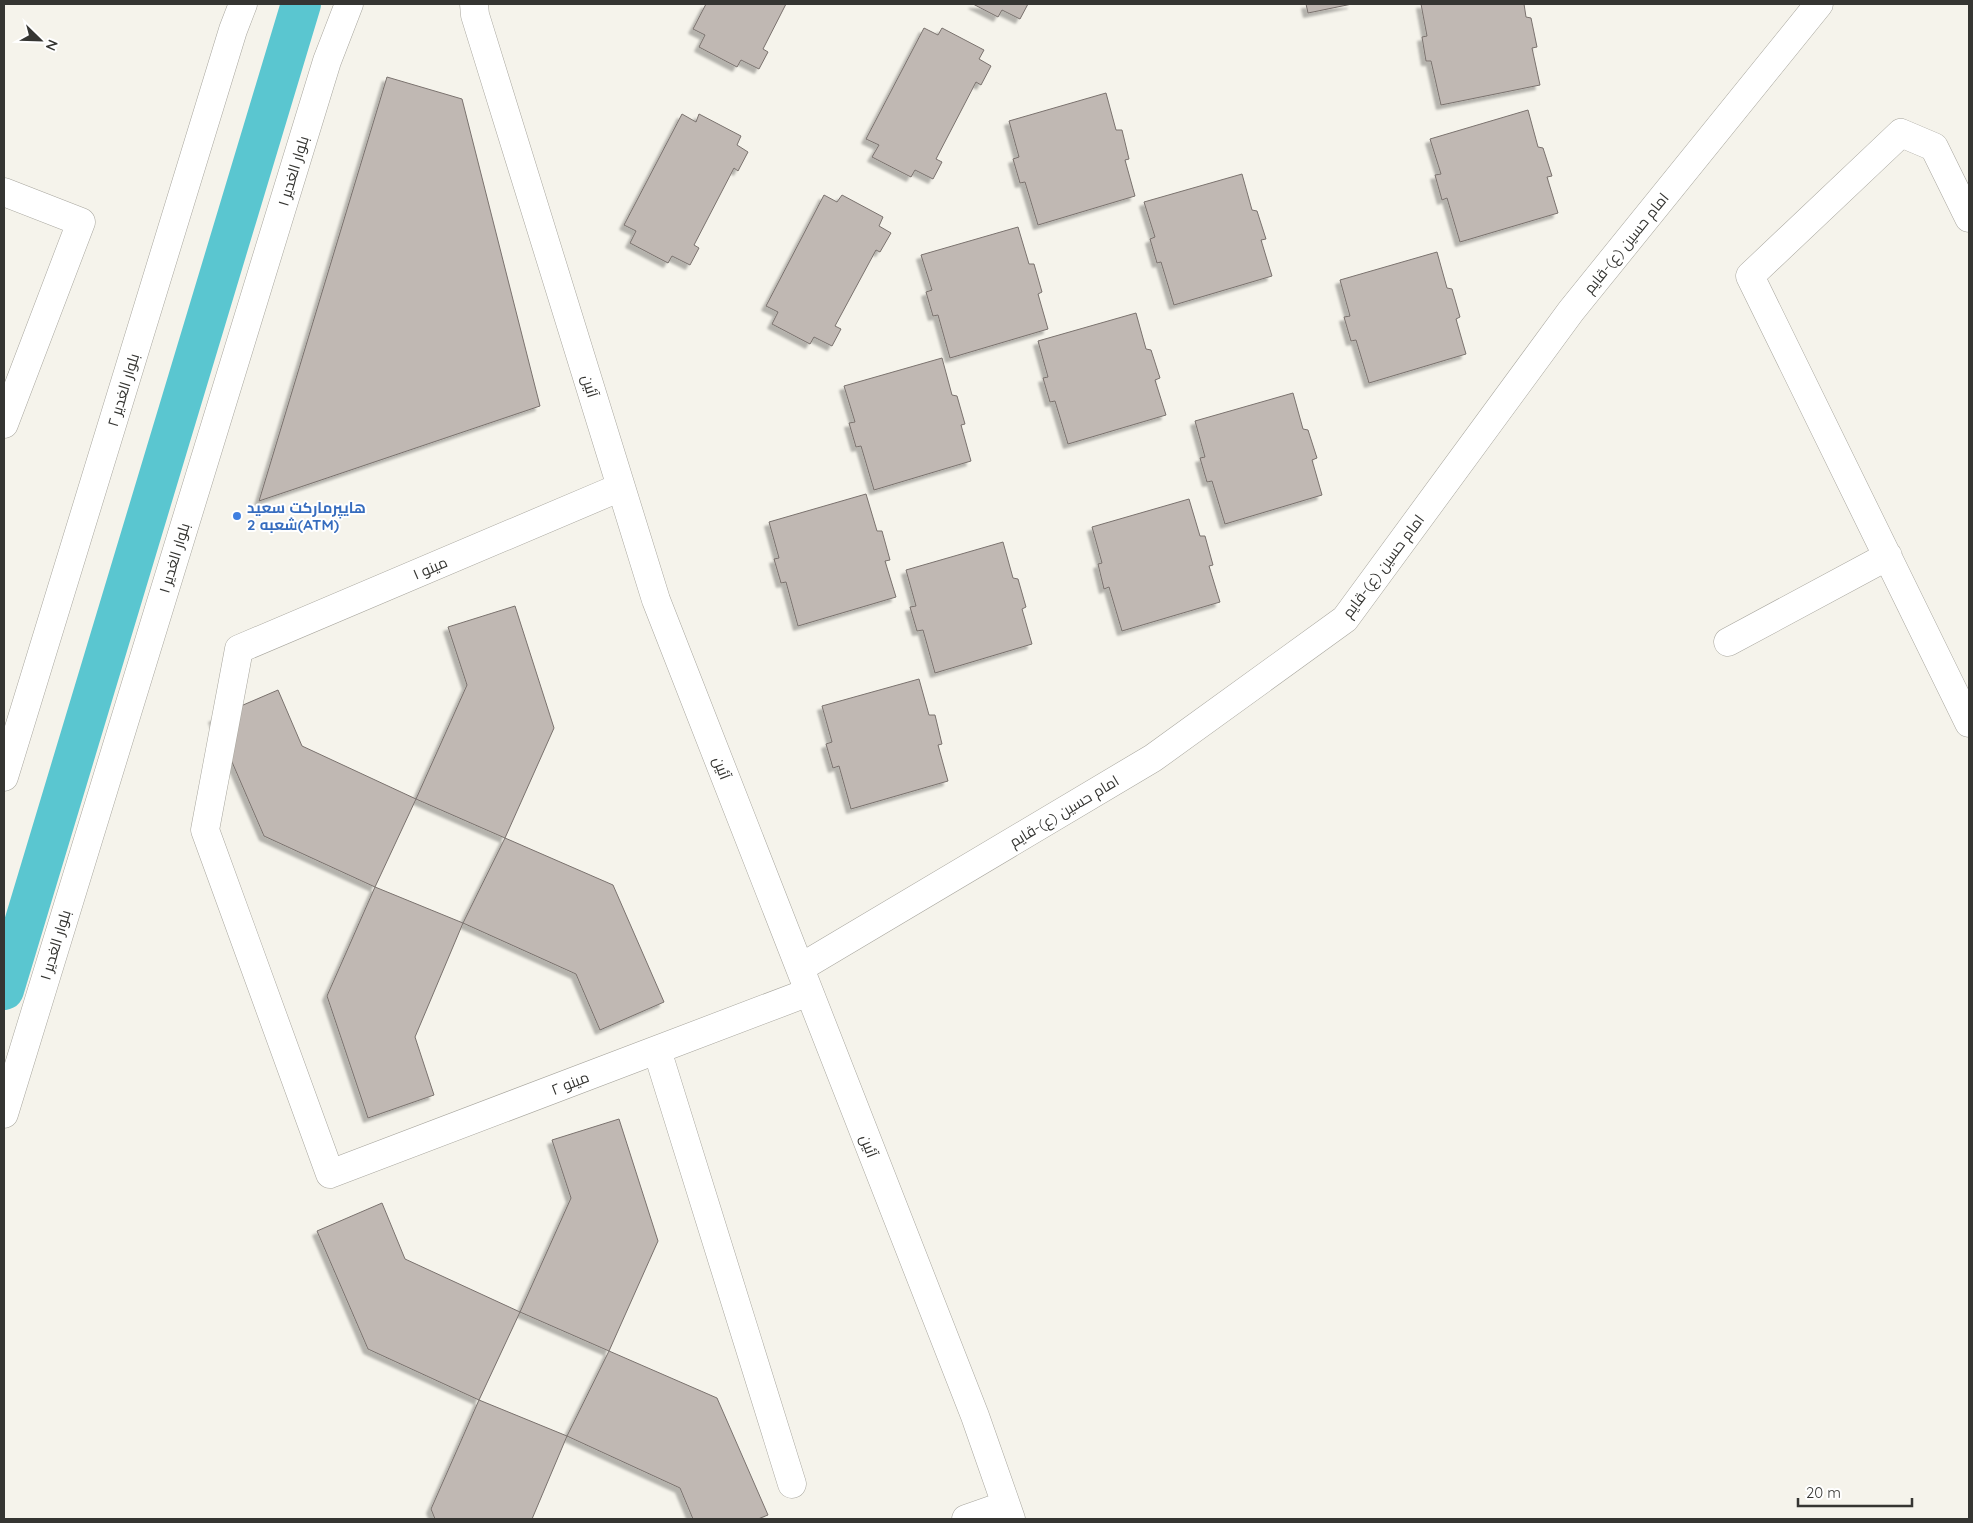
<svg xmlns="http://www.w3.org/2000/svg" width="1973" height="1523" viewBox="0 0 1973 1523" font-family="Quicksand,Cairo,sans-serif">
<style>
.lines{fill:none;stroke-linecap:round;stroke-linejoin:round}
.canal{stroke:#5ac6d0;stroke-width:40}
.building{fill:#c0b8b3;stroke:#7a726e;filter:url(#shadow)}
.minor-casing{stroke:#a8a69e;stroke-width:29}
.minor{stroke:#fff;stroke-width:28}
.shop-dot{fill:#3f7fe0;stroke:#fff;stroke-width:2}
.labels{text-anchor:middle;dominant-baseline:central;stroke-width:4;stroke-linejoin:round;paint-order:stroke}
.street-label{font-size:15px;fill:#353532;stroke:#fff}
.shop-label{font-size:15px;font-weight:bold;fill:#366cbe;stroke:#fff;text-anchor:start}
</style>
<defs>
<filter id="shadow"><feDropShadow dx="-4.5" dy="4.5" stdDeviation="1" flood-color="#0004"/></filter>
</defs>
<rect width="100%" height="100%" fill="#f5f3eb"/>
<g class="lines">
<path class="canal" d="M4,990L301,4"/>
</g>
<path class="building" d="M706,4H786L763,49L768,52L759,69L741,60L737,67L699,47L705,35L693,29Z
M973,4H1028L1020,19L1002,10L998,17Z
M1306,4H1352L1308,13Z
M1421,4H1524L1526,17L1531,18L1537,47L1532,48L1540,85L1441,105L1431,61H1426L1422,37L1427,36Z
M924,28L938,35L942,28L984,50L979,59L991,66L981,85L976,82L936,159L942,162L933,179L915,170L911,177L872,157L879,145L866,139Z
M387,77L462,99L540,406L259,501Z
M1106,93L1116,130H1122L1129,159L1125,160L1135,196L1038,225L1025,182L1020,183L1013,159L1019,157L1009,121Z
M1528,110L1538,147L1543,148L1552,176L1547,177L1558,213L1460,242L1447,198L1442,200L1435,175L1441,174L1430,139Z
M682,114L696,122L699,114L741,136L737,145L748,152L738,171L734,168L694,245L699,248L690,265L672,256L668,263L630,243L636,231L624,225Z
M1242,174L1252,210L1257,211L1266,239L1261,240L1272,276L1174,305L1161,262L1157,263L1150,239L1155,237L1144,202Z
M824,195L837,202L842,195L883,217L879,226L891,233L880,252L876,250L835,326L841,329L832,346L814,337L810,344L772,324L778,312L766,306Z
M1018,227L1029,264H1034L1042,292L1038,294L1048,329L950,358L938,315L933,316L926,292L932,290L921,255Z
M1437,252L1447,288L1452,289L1460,317L1456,319L1466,354L1369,383L1356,340L1351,341L1344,317L1350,316L1340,280Z
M1136,313L1146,349L1151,350L1160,378L1155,380L1166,415L1068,444L1055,401L1050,402L1043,378L1048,377L1038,341Z
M942,358L952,395L957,396L965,424L961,425L971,461L874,490L861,446L856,447L849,423L855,422L844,386Z
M1293,393L1303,429L1308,430L1317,458L1312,460L1322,495L1225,524L1212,481L1207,482L1200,458L1205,457L1195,421Z
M866,494L877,531H882L890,560L885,561L896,597L798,626L786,582L781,583L774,559L779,558L769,522Z
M1189,499L1200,536H1205L1213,565L1209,566L1220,602L1122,631L1109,587L1104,589L1098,564L1102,563L1092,527Z
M1003,542L1013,578L1018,579L1026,607L1022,609L1032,644L935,673L923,630L917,631L910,607L916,606L906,570Z
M515,606L554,728L505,838L416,799L467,685L448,627Z
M919,679L929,715H935L942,744L938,745L948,781L851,809L839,766L833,768L826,744L832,742L822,706Z
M278,690L302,746L416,799L375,887L264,836L213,718Z
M505,838L613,885L664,1002L600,1030L576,974L463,923Z
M375,887L463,923L415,1037L434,1095L368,1118L327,996Z
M619,1119L658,1241L609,1351L520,1312L571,1198L552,1140Z
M382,1203L405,1259L520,1312L479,1400L368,1349L317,1231Z
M609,1351L717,1398L768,1515L758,1519H693L680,1488L567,1436Z
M479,1400L567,1436L532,1519H435L431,1509Z"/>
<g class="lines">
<g class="minor-casing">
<path id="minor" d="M474,4L475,15L656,600L975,1416L1011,1519
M4,192L81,222L4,424
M1969,218L1934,147L1901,133L1750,276L1969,723
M621,487L239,649L205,830L330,1174L809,992
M1728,642L1888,556
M4,777L233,30L243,4
M800,968L1153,758L1345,619L1571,311L1819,4
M657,1050L792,1484
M4,1114L327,61L349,4
M966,1519L1006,1505"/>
</g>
<use href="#minor" class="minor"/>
</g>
<circle class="shop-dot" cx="237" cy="516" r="5"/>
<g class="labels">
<g class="street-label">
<text transform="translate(293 171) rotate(-73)">بلوار الغدیر ۱</text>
<text transform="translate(1626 243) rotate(-51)">امام حسین (ع)-قایم</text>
<text transform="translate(590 386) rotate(73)">آئین</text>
<text transform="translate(123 390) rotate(-73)">بلوار الغدیر ۲</text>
<text transform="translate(174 558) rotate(-73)">بلوار الغدیر ۱</text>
<text transform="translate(1383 566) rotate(-53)">امام حسین (ع)-قایم</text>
<text transform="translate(430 568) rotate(-23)">مینو ۱</text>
<text transform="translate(722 768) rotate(69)">آئین</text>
<text transform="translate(1064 811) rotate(-31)">امام حسین (ع)-قایم</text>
<text transform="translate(55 945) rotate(-73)">بلوار الغدیر ۱</text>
<text transform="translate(570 1083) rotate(-21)">مینو ۲</text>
<text transform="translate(869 1146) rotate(69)">آئین</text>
</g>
<g class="shop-label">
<text x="247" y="507">هایپرمارکت سعید<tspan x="247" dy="17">شعبه 2(ATM)</tspan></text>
</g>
</g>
<rect width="1973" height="1523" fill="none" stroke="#353532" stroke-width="10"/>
<g transform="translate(40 40) rotate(113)" stroke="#ffffff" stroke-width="4" paint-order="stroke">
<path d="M0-4L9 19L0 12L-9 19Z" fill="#353532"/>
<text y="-8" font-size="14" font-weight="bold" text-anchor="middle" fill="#353532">N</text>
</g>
<path d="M1798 1498v8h114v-8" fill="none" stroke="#353532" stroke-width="2.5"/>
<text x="1806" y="1498" font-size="15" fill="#353532" stroke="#ffffff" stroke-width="4" paint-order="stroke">20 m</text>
</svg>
